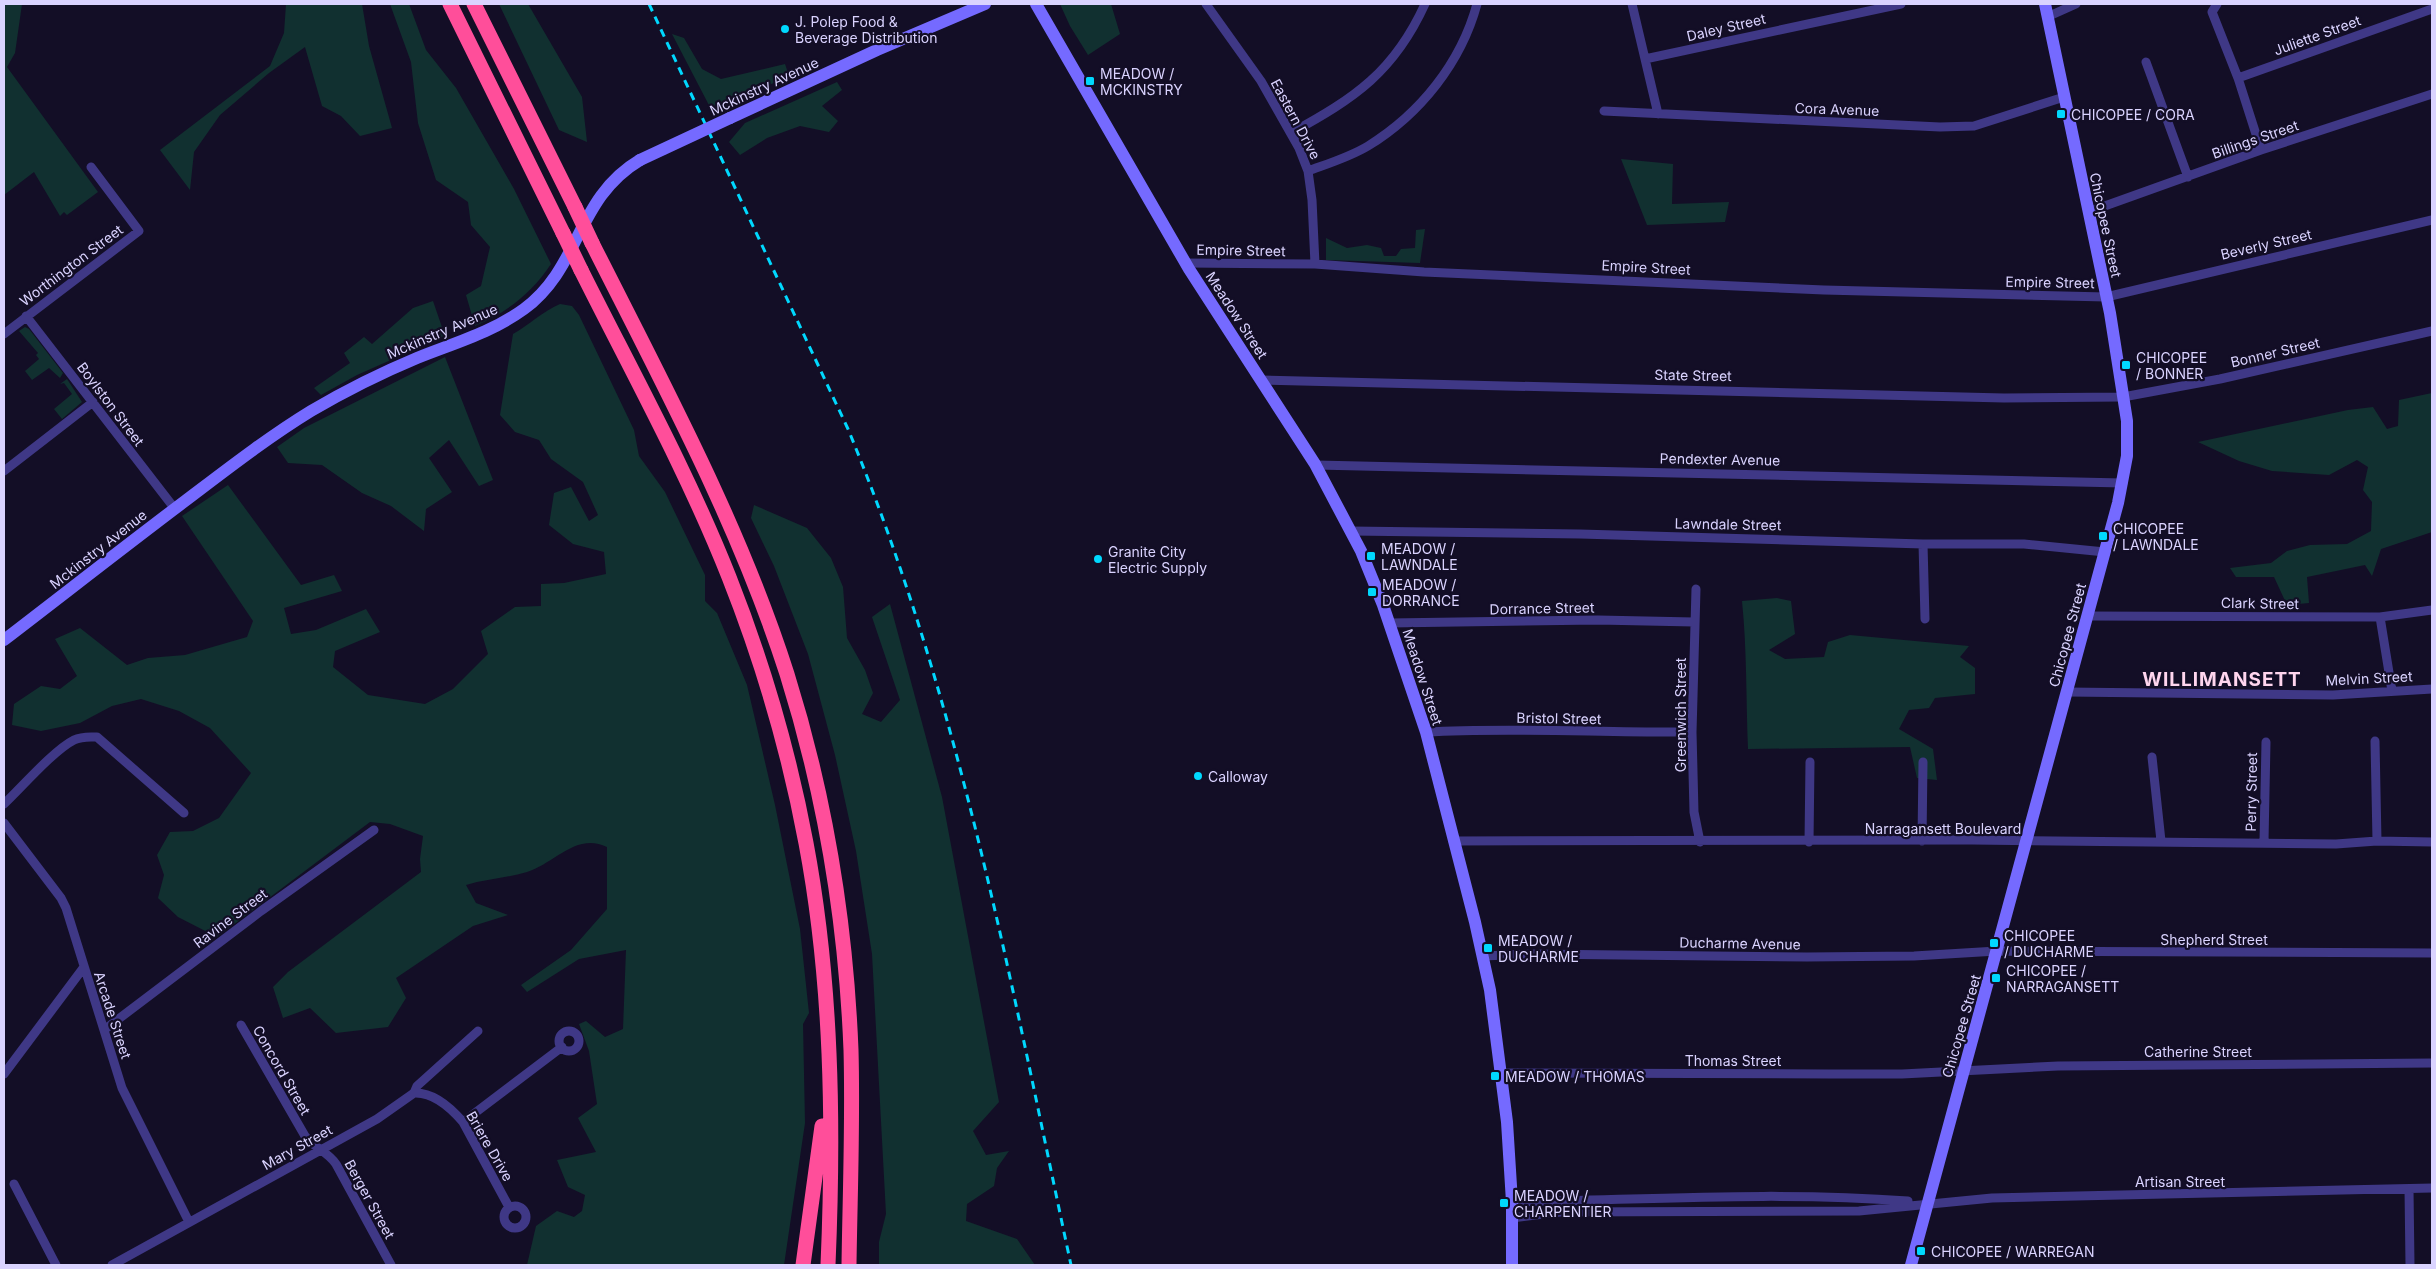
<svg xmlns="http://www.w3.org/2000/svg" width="2436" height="1269" viewBox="0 0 2436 1269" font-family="Inter,sans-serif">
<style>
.green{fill:#113030}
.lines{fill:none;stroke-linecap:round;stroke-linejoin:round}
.street{stroke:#3f3886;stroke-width:9}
.secondary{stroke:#756aff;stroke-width:12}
.highway{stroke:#ff4e9a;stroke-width:15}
.rail{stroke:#00d8fe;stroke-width:3;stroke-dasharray:8 6;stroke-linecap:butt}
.secondary-bridge{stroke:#756aff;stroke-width:12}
.highway-bridge{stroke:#ff4e9a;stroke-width:15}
.poi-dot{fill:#00d8fe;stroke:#130e26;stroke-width:2}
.labels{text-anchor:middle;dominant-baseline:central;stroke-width:4.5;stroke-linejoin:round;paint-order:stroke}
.poi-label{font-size:14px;fill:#dad3ff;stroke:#130e26;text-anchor:start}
.street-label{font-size:14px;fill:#dad3ff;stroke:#130e26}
.district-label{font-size:19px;font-weight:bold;letter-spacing:1px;fill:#ffd5ee;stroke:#130e26}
</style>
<rect width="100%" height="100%" fill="#130e26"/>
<path class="green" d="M4,4H22L15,53L7,67L98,192L67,215L64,212L60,216L34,172L4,195Z
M286,4H362L369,46L392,128L360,136L341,116L322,106L305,47L269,73L220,115L194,152L190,190L160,150L270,66L284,33Z
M390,4H409L426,50L456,88L514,189L551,264C531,294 507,312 475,326L466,295L481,286L490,247L471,225L468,202L436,180L418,123L411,62Z
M499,4H528L582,97L587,142L559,130Z
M1060,4H1111L1120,34L1088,55L1070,26Z
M672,34L684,38L702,69L721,79L785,64L789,76L712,111Z
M837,82L842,90L822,106L838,121L829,132L800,126L767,138L740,155L729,142L745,123Z
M1621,159L1673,164L1672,204L1729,202L1725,222L1647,225Z
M1425,229L1420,263L1326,260V238L1347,248L1367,245L1381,248L1384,256H1396L1401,249L1415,248L1416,230Z
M433,301L445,336L357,375L321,395L314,388L350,363L344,353L364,337L372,344L413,308Z
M560,304L572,306L579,315L634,430L639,456L665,492L705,575V601L717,613L747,685L775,805L800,929L809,1013L803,1024L805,1123L784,1265H527L536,1226L557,1211L574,1217L582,1211L585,1195L568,1187L557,1160L596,1152L578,1118L597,1104L589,1051L579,1024L586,1021L605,1037L623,1029L626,950L579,959L527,992L521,985L571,950L607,909V847C576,832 554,864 527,872C507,878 486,879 466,885L476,903L508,915L473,926L396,978L406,998L388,1027L336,1033L310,1008L283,1018L273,987L288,972L421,872L420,859L423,836L390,824L370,822L217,937L178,917L158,898L164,875L157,855L170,832L193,831L219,818L251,773L210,728L179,711L141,699L112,706L80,723L41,731L12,725L14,704L41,686L60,689L77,676L55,639L80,628L127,665L148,658L185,655L247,637L253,621L182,516L228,485L301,585L334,575L342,591L284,608L291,634L316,630L366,609L380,632L335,651L333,667L368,695L425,704L453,689L488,654L481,631L515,607L541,606V584L564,583L606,574L604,552L573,544L549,525L554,493L571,487L589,521L598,515L583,482L551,459L539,440L515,432L500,415L513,334C529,325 543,311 560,304Z
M25,327L29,329L63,373L60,378L49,368L32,380L25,371L39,359L36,355L38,353L19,331Z
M445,357L493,480L479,486L449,440L429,458L452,492L426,509L424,531L391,506L362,493L322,465L288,463L277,447L304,428Z
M67,379L82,402L62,419L54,409L72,394L64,383L60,384Z
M2432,393V532L2381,549L2372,576L2365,565L2307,577L2309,603L2287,605L2274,577H2236L2230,568L2271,563L2287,551L2310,545L2347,544L2371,531L2372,502L2363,490L2368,467L2357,460L2329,475L2272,471L2239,461L2198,442L2348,410L2373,407L2387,429L2398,426L2399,400Z
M754,505L807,528L831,558L843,587L847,638L865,670L873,693L862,714L881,722L900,700L872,617L890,604L942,797L999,1102L973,1131L986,1155L1009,1151L997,1168L994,1186L967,1204L966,1221L1017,1239L1035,1265H879V1242L886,1214L872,954L856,851L835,755L808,654L774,566L751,518Z
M1777,598L1791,601L1795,634L1769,650L1785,659L1824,657L1828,642L1850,635L1969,646L1960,657L1975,668V694L1935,698L1929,708L1909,710L1899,729L1933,749L1937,780L1917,778L1910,747L1748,749C1746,699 1747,650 1742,601Z"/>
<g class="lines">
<path class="street" d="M1206,4L1261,81L1299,148L1308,171L1312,200L1315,264
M1632,4L1658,114
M2217,4L2212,12L2238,78L2261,150
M2047,17L2076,4
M1645,59L1901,4
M2146,62L2188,177
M2238,78L2432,9
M1604,111L1940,127L1974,126L2064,97
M1291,133C1355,98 1394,72 1425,4
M1308,171C1327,164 1350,157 1368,146C1420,114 1461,63 1477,4
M2088,212L2261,150L2432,94
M1186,263L1315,264L1424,272L1824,290L2106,297L2432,220
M26,316L175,509
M4,334L139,231L91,167
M1262,380L2004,398L2123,397L2220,379L2432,331
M1316,465L2123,483
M4,471L93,402
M1351,531L1580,534L1923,544H2024L2105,552
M1923,544L1925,619
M1696,589L1692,732L1694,812L1700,842
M2087,616L2380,617L2432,610
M2380,617L2392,691
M1389,623L1598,620L1694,622
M2067,692L2333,695L2432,689
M1426,732C1514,727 1603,733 1692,732
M2375,741L2377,841
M2152,757L2161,841
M4,804C21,788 54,750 74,740C82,736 89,737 97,737L184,813
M4,823L61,898L66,908L122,1088L189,1222
M1453,841L1972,840L2336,844L2377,841L2432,842
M1922,841L1923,762
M1809,842L1810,762
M2264,842L2266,742
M1483,956L1531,954L1807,957L1914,956L1997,951L2432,953
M241,1025L305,1136C314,1148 327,1151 336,1164L391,1265
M104,1030L261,911L374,830
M559 1041a10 10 0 1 1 20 0a10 10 0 1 1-20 0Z
M1502,1073L1830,1074H1902L2058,1066L2432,1063
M4,1074L84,967
M414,1093C433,1092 451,1108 463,1122L509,1207
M463,1122L562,1047
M14,1184L56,1265
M2409,1189L2410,1265
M1512,1202C1644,1200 1776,1191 1908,1201
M504 1217a11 11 0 1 1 22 0a11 11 0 1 1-22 0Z
M1512,1218L1560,1212L1859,1211L1992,1198L2432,1188
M112,1265L377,1119L414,1093L417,1086L478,1031"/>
<path class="secondary" d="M1036,4L1189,269L1315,464L1361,551L1383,605L1426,732L1475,922L1490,990L1507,1122L1512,1202V1265
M730,118L877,50L985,4
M4,640C64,594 124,547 185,501C226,470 267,438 311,411C345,391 381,373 417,358C454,343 491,333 524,309C581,267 576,198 640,160
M1911,1265L2118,503L2127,456V421L2110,313L2045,4"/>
<path class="highway" d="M450,4L563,233
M474,4L575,207
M592,243C663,384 739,524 787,674C825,795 846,924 851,1050C853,1122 850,1193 849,1265
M581,270C632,372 687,471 729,577C763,663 789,752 806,843C832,981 834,1125 828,1265
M803,1265L822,1126"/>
<path class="rail" d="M649,4L848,429C960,700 1010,980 1071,1265"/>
<path class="secondary-bridge" d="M640,160L730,118"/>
<path class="highway-bridge" d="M575,207L592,243
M563,233L581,270"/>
</g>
<g class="poi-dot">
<circle cx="785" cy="29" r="5"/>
<rect x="1085" y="76" width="10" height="10" rx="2.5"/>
<rect x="2056" y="109" width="10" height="10" rx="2.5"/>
<rect x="2121" y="360" width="10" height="10" rx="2.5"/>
<rect x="2098" y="531" width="10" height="10" rx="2.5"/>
<rect x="1366" y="551" width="10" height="10" rx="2.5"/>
<circle cx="1098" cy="559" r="5"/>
<rect x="1367" y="587" width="10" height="10" rx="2.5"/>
<circle cx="1198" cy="776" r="5"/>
<rect x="1989" y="938" width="10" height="10" rx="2.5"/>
<rect x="1483" y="943" width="10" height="10" rx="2.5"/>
<rect x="1991" y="973" width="10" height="10" rx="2.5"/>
<rect x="1490" y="1071" width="10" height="10" rx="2.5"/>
<rect x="1499" y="1198" width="10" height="10" rx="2.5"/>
<rect x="1916" y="1246" width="10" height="10" rx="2.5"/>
</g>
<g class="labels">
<g class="poi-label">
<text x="795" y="21">J. Polep Food &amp;<tspan x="795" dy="16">Beverage Distribution</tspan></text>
<text x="1100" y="73">MEADOW /<tspan x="1100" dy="16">MCKINSTRY</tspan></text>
<text x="2071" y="114">CHICOPEE / CORA</text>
<text x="2136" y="357">CHICOPEE<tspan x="2136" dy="16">/ BONNER</tspan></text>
<text x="2113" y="528">CHICOPEE<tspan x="2113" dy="16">/ LAWNDALE</tspan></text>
<text x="1381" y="548">MEADOW /<tspan x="1381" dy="16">LAWNDALE</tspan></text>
<text x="1108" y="551">Granite City<tspan x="1108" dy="16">Electric Supply</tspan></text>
<text x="1382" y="584">MEADOW /<tspan x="1382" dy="16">DORRANCE</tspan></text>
<text x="1208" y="776">Calloway</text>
<text x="2004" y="935">CHICOPEE<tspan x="2004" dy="16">/ DUCHARME</tspan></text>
<text x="1498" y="940">MEADOW /<tspan x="1498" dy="16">DUCHARME</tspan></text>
<text x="2006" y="970">CHICOPEE /<tspan x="2006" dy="16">NARRAGANSETT</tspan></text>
<text x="1505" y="1076">MEADOW / THOMAS</text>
<text x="1514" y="1195">MEADOW /<tspan x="1514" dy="16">CHARPENTIER</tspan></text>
<text x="1931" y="1251">CHICOPEE / WARREGAN</text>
</g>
<g class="street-label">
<text transform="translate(1726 27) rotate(-13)">Daley Street</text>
<text transform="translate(2317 35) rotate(-20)">Juliette Street</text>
<text transform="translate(764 86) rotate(-25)">Mckinstry Avenue</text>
<text transform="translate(1837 109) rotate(2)">Cora Avenue</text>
<text transform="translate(1296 119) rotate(62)">Eastern Drive</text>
<text transform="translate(2255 139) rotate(-19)">Billings Street</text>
<text transform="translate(2106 225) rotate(78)">Chicopee Street</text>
<text transform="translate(2266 244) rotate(-13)">Beverly Street</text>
<text transform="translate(1241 250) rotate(1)">Empire Street</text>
<text transform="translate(71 265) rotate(-37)">Worthington Street</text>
<text transform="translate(1646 267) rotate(3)">Empire Street</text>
<text transform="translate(2050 282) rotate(1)">Empire Street</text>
<text transform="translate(1237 315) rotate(57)">Meadow Street</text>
<text transform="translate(442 331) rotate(-23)">Mckinstry Avenue</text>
<text transform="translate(2275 352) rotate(-13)">Bonner Street</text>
<text transform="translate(1693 375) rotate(1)">State Street</text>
<text transform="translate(111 404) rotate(53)">Boylston Street</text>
<text transform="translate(1720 459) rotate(1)">Pendexter Avenue</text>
<text transform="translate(1728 524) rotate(1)">Lawndale Street</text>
<text transform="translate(98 549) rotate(-38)">Mckinstry Avenue</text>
<text transform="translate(2260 603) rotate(1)">Clark Street</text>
<text transform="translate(1542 608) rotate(-1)">Dorrance Street</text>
<text transform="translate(2067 635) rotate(-75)">Chicopee Street</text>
<text transform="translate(1423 677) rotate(72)">Meadow Street</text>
<text transform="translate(2369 678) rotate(-3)">Melvin Street</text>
<text transform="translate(1680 715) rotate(-90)">Greenwich Street</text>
<text transform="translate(1559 718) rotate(1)">Bristol Street</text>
<text transform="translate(2251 792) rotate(-89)">Perry Street</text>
<text x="1943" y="828">Narragansett Boulevard</text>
<text transform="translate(230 918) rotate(-37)">Ravine Street</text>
<text x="2214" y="939">Shepherd Street</text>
<text transform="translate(1740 943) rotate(1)">Ducharme Avenue</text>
<text transform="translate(113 1015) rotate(72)">Arcade Street</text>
<text transform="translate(1961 1026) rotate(-74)">Chicopee Street</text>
<text x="2198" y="1051">Catherine Street</text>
<text x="1733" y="1060">Thomas Street</text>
<text transform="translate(282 1070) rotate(60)">Concord Street</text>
<text transform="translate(490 1146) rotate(60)">Briere Drive</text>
<text transform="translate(297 1147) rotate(-29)">Mary Street</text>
<text x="2180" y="1181">Artisan Street</text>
<text transform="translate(370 1199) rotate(61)">Berger Street</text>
</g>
<g class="district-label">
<text x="2222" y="679">WILLIMANSETT</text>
</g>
</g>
<rect width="2436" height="1269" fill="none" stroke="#dad3ff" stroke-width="10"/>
</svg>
